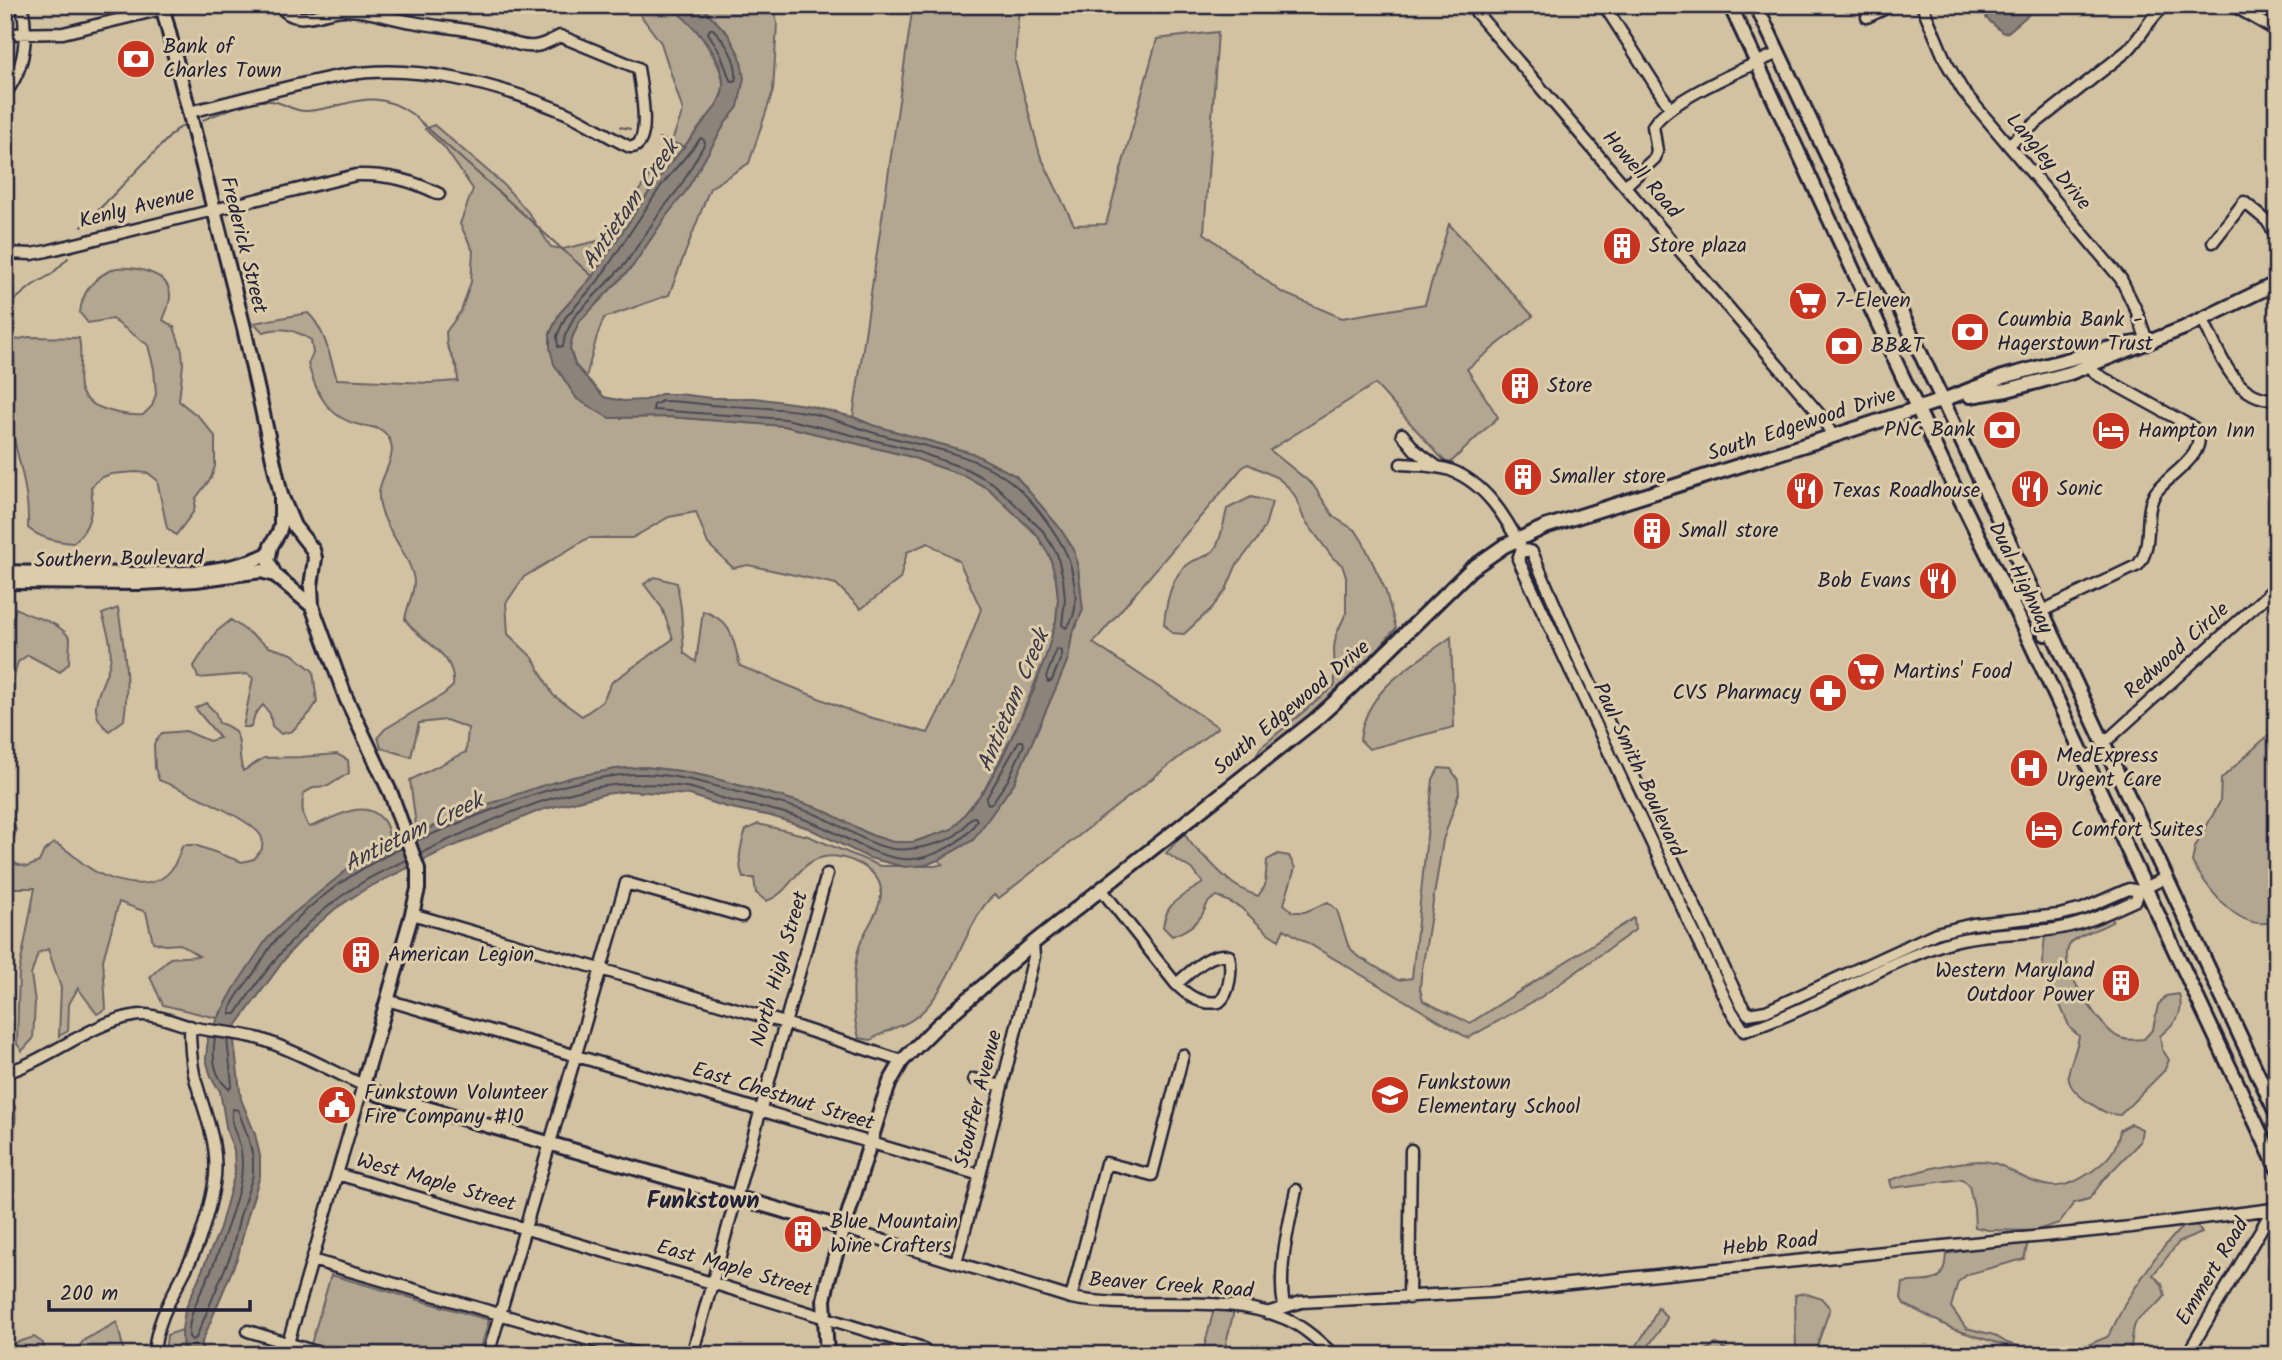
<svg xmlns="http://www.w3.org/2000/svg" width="2282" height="1360" viewBox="0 0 2282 1360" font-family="Kalam,sans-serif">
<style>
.green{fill:#b4a791;stroke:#6b6466;stroke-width:2;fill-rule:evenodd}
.water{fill:#8c837a;stroke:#625c61;stroke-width:2}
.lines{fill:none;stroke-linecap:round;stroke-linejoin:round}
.shore{stroke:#4c4954;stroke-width:2}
.stream{stroke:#625c61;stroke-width:2}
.minor-casing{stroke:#22223b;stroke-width:15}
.major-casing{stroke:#22223b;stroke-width:18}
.minor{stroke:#ddcca9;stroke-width:10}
.major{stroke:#ddcca9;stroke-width:12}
.labels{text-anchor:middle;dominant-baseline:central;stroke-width:6;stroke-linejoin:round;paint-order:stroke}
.poi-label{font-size:21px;fill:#22223b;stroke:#ddcca9;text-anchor:start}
.street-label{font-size:21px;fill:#22223b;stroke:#ddcca9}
.water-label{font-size:23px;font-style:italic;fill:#3c3a4b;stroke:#ddcca9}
.quarter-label{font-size:24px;font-weight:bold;fill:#22223b;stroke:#ddcca9}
</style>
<rect width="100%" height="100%" fill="#d2c2a2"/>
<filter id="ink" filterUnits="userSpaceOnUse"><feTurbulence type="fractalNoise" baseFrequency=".0143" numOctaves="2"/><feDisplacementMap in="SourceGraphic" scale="14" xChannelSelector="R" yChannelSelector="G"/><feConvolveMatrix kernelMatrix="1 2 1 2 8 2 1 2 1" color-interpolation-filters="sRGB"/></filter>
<g filter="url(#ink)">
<path class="green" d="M633,5C643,5 656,3 666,5C687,10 722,62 723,83C724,92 719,101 714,109L656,182L592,277L559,314L550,334L609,418L669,417L784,426L908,456L965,476L989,489L1037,535L1050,557L1056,579L1058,599L1056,621L1046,656L1017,726L985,789L953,829L913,842H893L871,835L818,808L782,797L709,777L680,771L645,767L616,769L573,777L474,809L417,833L410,780L466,752L468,728L446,720L419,723L411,757L381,748L378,737L385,729L444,694L453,686C456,650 419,643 405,619C407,606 414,594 414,582C412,554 377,524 379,493C380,474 403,452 385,433C378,426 368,427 360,425C328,418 316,393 308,364L313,353L311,340C295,330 282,326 263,332L254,323L308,313C326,330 329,356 337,379L429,383L458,381L457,368L447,345L446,332L461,311L471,282L473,251L460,224L473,189L444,147L425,129L434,125L503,184L528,212L551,247L563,249L602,240L634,198L671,143L683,111L661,43ZM696,512L708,544L733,568L748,565L836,584L861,609L900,579L907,552L928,543L959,561L981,609L954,681L928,733L858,714L740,666C733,639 733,621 703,611L696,662L684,653L681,608L677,583L655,577L644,584L662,608L673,639L612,682L602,702L582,716L553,695L533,658L508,634L506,603L524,577L588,538H632L669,517Z
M700,5H773L777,23L773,91L749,163L710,188L669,295L604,318L597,336L586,377L575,365L570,349L572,338L579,322L632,267L667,215L686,191L726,122L738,107L728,34Z
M913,5H1019L1015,61L1040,155L1074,225L1106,224L1157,39L1218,32L1204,233L1281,292L1342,318L1425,304L1449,224L1533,316L1467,369L1498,417L1448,465L1375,384L1270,450L1313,485L1334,517L1356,531L1363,542L1385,589L1396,628L1355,676L1276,749L1256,757L1260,748L1335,685L1334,648L1336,635L1346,613V577L1342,565L1333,558L1304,519L1295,496L1288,487L1278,478L1248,464L1242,468L1093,643L1218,727L999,898L994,895C985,902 980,911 975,921C958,950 947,987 923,1011C909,1026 888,1028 871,1040L859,1038C851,1010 851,963 863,937C869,924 881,908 881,893C882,869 845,853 824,857C796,862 791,894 766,901L756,893L754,878H743C737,861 740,847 746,830L758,824L808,836L880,866H935L943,864L938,860L973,840L1014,783L1068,659L1072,634L1077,626L1081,591L1078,568L1074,550L1059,527L1016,476L972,453L872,425L853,417Z
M116,268C133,267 168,271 170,294C171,302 166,312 163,320L174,327L182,351L183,364L179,401L199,417L215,436V466L211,478L196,498L194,511L176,535L167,528L157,480L148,473L136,472L111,474L100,478L91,487C94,508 90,529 73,543C58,542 40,538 28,528C30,487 13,444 6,403C3,384 5,362 5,342L29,337L79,338C86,370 64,395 104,409C118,414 129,416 143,415L152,406L156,394L154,369L148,345L112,319L88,323L80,313C82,291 95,276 116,268Z
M1251,497L1272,502L1265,526L1259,537L1236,566L1226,590L1211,609L1184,634L1172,633L1164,624C1166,603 1172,571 1193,561C1202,557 1211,556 1216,547C1222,536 1224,521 1227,509Z
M16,608C36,621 54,617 70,638L69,663L60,672L28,655L18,662L5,706V645Z
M118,608C124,646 130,682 124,720L109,731C82,710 104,688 110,662C113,647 107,629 102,614Z
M231,620L269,647L292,654L313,671L317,702L310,713L292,731L281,734L272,726L270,714L263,705L255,714L251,727H243L253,678L247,674L198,678L194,666L216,632Z
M1451,637L1454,727L1369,749L1360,740C1365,689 1413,665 1451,637Z
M206,703L215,712L219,723C248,731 235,749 243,771L264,758L301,757L337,754L348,760L349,773L328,786L315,787L304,793C301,807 302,815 309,827C331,821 363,796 382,819C389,827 389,836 388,846L354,864L250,967L217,1018L163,1005L150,977L170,958L199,956L180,944L165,945L153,942L146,912L119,902L103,960L106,1009L97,1014L78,988L69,1004L68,1031L59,1036L61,988L48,949L38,953L31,975L35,1002L33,1039L22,1051L17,1044L19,972L35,888H5V817L13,819L16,831L8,854L16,864L27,867L39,862L44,851L54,843C67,848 74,857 85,865C106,881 151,895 171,870C176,864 179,853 183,845H195L242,862L254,859L262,849C262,845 263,841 262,838C256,820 178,788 159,780L155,768L154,744L162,733L186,731L209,741L220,738L195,708Z
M2277,727V921C2239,934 2209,890 2192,862L2195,847L2220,802L2221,779Z
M1439,768L1451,769L1458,780L1459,793L1443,840L1421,976L1420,989L1423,1001L1470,1023L1634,918L1635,930L1541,997L1468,1038L1284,929L1279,940L1268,933L1240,907L1217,896C1205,903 1208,904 1202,915C1195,926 1183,932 1172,936L1163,927C1166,901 1183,896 1203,883L1193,870L1166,853L1184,833C1190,844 1197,851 1207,859C1225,877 1232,887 1258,896L1265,886L1267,860L1278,854L1289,856L1295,868L1284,904L1293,912H1305L1328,902L1337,910L1348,945L1356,955L1398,980L1412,978L1433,779Z
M2107,897L2113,921C2101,930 2078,933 2070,944C2066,951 2066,958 2068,966C2072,982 2102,1029 2118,1037C2126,1041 2136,1040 2144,1039L2153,1029L2158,1005L2166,996L2179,994C2185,1016 2175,1022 2160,1036L2162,1049L2169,1060L2164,1071L2120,1115C2107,1115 2101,1110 2090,1103C2053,1080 2074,1067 2079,1036L2070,1028L2042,963L2045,937L2052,926L2061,917Z
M6,1099L15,1106C17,1128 13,1149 5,1170Z
M2131,1124L2142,1129L2140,1142L2105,1178L2089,1199L2074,1203L2059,1223L2034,1231L1988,1230L1975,1227L1974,1209L1969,1185L1962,1179L1892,1188L1890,1180C1919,1171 1950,1162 1980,1161C1991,1161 2002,1165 2011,1171C2045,1189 2062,1194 2095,1169C2110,1158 2117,1149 2120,1130Z
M5,1193L12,1200V1212L5,1241Z
M2189,1223H2195L2202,1233L2179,1242L2153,1275L2162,1284L2165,1296C2158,1308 2143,1310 2136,1322C2131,1331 2133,1345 2129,1355H2081L2083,1347L2107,1337L2111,1332L2125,1303L2157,1255L2178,1231Z
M2029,1238L2024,1259L1968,1274L1958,1282L1951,1307L1966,1328L1994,1335L2007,1343L2050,1355H2029L2013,1348L1953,1329L1904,1304L1901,1298L1903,1283C1928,1278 1944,1290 1946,1254Z
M331,1275L489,1320L479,1355H348L311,1344Z
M1804,1293L1822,1299L1830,1308L1814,1355H1796L1795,1295Z
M1658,1307L1667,1318C1660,1332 1650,1341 1644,1355H1631L1651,1323Z
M1214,1309L1234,1311L1223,1355H1197L1198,1348H1204Z
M117,1322L124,1352L121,1355H73L84,1340Z
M182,1330L183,1355H165L167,1335Z
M34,1337L43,1343L45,1355H5V1346Z
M1716,1344L1727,1350L1730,1355H1698Z
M1946,1346L1974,1355H1933L1935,1351Z"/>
<path class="water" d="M668,5H700L728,34L740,56L744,78L738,107L726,122L686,191L667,215L632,267L579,322L572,338L570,349L575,365L604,397L623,401L646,400L661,394H679L711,398H755L806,405L853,417L872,425L972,453L1016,476L1059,527L1074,550L1078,568L1083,610L1072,634L1068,659L1059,681L1014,783L973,840L938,860L926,865L905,867L869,858L808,828L771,816L726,807L690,795L628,791L605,794L541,810L442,851L367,888L335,909L312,929L290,952L236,1026L234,1041L241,1099L255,1134L260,1156V1176L247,1218L238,1256L202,1342V1355H183L182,1330L185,1310L219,1231L235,1173L234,1150L227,1132L220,1091L211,1077L206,1059L208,1037L235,987L267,939L288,918L354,864L388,846L474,809L541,786L573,777L616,769L645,767L680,771L709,777L782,797L819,808L871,835L893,842H914L952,829L968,810L985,789L1001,760L1033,692L1046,656L1056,621L1058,599L1056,579L1050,557L1037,535L989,489L965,476L908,456L784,426L669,417L609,418L577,399L554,364L550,348V334L559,314L592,277L656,182L714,109C719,101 724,93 723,83C723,54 690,21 668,5Z
M1995,5H2040L2008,32L2003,33L1986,18L1989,11Z"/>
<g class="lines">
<path class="shore" d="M710,29H713C726,42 740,64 735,82L730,80L720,52L708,33Z
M701,138L704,140L705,143L680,187L661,211L626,263L574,317L565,336L563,346L558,347L557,336L565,318L598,281L661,186Z
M662,401C678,401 694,403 710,405C742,407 773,407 805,412C828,416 849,425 871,432C917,446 971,451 1010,481C1031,497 1065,542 1071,567C1075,585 1081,613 1066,628L1062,625L1065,599L1063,578L1057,554L1043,531L994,484L969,470L910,449L786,419L653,410L654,405Z
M1057,649L1061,651V658L1052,680L1048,682L1046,677Z
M1019,741H1023L1024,745L1008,780L992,803L988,804L986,799Z
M416,841C483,813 571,773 645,774C681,775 714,786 749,795C771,801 793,806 815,814C841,824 864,844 893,849C910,851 946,844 957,834C963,829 967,823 971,818L975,817L977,820C966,842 928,862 902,859C870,855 843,835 814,823C787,812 760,807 732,801C718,798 705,791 691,788C671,784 647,784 627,784C562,786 479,825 421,853
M402,848C355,869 310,902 275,941C266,951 260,966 251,977C244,987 230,1002 230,1014H236C270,962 309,914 363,882C376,874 392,867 406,860
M215,1038C212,1056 213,1076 229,1089L232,1085L227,1039
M233,1109L238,1110L248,1137L253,1157V1175L240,1216L231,1254L196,1338L192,1340L189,1337C187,1313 204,1288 213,1266C223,1240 232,1215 239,1188C242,1176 243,1163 241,1151C239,1136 228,1123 233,1109Z"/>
<path class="stream" d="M203,120C222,112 250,99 271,101C284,102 293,112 307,111C349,108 370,85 412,114L592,276
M620,127L630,129
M659,138L685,147
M82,227L176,130L183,126
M5,308L33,285L52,274L68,258"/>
<g class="minor-casing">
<path id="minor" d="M1470,5L1821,416L1833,436
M1604,5L1670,108
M1922,5L1946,62L1963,91L2121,279L2137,312L2147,341
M2232,5L2277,31
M1867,17L1893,5
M5,34L63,33L179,5
M5,94C25,68 28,36 22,5
M189,112C241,100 293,84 345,75C415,63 495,84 559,110C584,120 606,136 630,147C654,149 640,83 638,68L560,36C552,40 544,45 535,46C519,48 503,38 488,34C463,28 438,27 413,22C390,19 367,9 344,10C321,11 296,29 279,5
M2008,145L2127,51C2142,37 2149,17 2166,5
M1625,186L1655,158L1657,151L1653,126C1668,100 1748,67 1778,53
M2213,242L2244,202L2267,221L2277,237
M5,253L32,254L47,251L356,175C387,174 411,180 439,194
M2203,320C2219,351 2234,402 2277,399
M1402,434L1415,450L1436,466
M1401,464C1417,465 1435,465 1450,470C1485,483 1506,517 1522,549L1532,552L1574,649L1740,1002L1748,1014L1766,1011L1936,933L1973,924L2059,915L2083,909L2129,889L2139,891
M1522,549L1518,559L1729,1007L1744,1031C1816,1009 1878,964 1950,942C1985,932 2024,935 2061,928C2087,923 2112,911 2136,900L2139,891L2165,878
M2042,611L2138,565C2155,544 2142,513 2156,492C2168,475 2213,452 2194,428L2096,374L2089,365
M2103,744L2277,586
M1101,889L1176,984C1190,973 1211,950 1229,956C1232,969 1230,994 1219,1002C1201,1005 1188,996 1176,984
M412,914L785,1023L902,1061
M387,1000L980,1175
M5,1073C48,1060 91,1023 133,1016C153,1012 172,1022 191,1027C213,1032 237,1032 260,1039C295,1050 329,1070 363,1085L288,1343
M974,1079L1002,1086
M337,1174L712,1283L920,1347L929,1355
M843,1228L1071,1298C1138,1311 1225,1292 1286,1319C1304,1327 1320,1342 1334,1355
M312,1260L641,1355
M956,1262L980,1175L1034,957L1033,943
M1071,1298L1106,1163L1152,1175L1183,1055
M1409,1298L1411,1150
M1284,1306C1277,1270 1289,1225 1296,1190
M1267,1313L1301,1302L1490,1292L2131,1227L2273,1209L2277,1206
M248,1331L326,1355
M154,1355C156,1312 184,1280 199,1241C205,1223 211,1203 214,1184C221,1145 203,1111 194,1074C191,1059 190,1043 190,1026
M488,1355L626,883L742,916
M692,1355L827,874
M2187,1355L2273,1209"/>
</g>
<g class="major-casing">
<path id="major" d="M162,5L244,328L281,495V525L279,532L271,546L268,561L275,575L312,606
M1730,5L1946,470L2017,614L2277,1168
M1756,5L2042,611L2277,1115
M1970,396L2007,390L2070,373L2184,328L2277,283
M281,495L294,526L313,550L315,558L311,586L312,606L346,698L391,794L418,869V889L412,914L363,1085L378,1094L843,1228
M5,572C36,573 67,573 97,573C146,575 225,577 268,554
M5,582L141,583L196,580L261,571L275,575
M2006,593L2024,598L2045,634
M827,1355L824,1300L828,1280L883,1101L890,1082L902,1061L937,1026L1033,943L1315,720L1350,688L1471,569L1504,546L1545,527L1833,436L1943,400L2003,377L2118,346L2147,341"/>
</g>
<use href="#minor" class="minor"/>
<use href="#major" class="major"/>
</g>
</g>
<defs>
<g id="bank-disc" transform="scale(2.0125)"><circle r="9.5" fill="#c8321e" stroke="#ddcca9"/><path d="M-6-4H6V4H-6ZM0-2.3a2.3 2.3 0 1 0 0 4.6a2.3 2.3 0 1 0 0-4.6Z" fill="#fff"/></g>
<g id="building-disc" transform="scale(2.0125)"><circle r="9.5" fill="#c8321e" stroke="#ddcca9"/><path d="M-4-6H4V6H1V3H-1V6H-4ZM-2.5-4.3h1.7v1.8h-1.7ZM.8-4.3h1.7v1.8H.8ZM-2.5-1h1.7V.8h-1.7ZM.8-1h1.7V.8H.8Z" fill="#fff"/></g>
<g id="supermarket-disc" transform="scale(2.0125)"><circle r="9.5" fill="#c8321e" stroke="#ddcca9"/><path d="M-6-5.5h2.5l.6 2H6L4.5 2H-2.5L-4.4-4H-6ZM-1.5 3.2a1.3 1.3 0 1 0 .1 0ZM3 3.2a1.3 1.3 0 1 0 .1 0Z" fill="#fff"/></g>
<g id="hotel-disc" transform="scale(2.0125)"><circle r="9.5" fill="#c8321e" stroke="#ddcca9"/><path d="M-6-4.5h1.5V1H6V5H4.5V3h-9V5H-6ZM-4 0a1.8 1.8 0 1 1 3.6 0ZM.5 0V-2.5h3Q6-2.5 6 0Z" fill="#fff"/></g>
<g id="restaurant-disc" transform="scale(2.0125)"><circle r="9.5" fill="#c8321e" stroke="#ddcca9"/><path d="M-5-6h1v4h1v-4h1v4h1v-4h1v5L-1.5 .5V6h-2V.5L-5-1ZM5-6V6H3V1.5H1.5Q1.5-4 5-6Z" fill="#fff"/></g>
<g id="pharmacy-disc" transform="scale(2.0125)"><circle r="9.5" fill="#c8321e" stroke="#ddcca9"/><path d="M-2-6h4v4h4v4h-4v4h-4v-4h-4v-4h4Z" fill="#fff"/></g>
<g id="hospital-disc" transform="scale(2.0125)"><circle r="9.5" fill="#c8321e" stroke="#ddcca9"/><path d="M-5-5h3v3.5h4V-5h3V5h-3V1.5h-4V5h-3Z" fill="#fff"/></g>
<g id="school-disc" transform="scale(2.0125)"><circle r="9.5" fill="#c8321e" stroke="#ddcca9"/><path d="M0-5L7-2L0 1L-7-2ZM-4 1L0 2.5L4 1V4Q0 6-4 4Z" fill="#fff"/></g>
<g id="civic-disc" transform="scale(2.0125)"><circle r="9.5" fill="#c8321e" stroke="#ddcca9"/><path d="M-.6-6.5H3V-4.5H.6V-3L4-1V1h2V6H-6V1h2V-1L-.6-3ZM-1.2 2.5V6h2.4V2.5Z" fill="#fff"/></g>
</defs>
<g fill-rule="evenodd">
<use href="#bank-disc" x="136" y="59"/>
<use href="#building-disc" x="1622" y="246"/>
<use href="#supermarket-disc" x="1808" y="301"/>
<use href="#bank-disc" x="1970" y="332"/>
<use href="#bank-disc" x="1844" y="346"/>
<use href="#building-disc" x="1520" y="386"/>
<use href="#bank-disc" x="2002" y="430"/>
<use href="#hotel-disc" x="2111" y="431"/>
<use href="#building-disc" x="1523" y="477"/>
<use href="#restaurant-disc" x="2030" y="489"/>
<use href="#restaurant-disc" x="1805" y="491"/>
<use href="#building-disc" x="1652" y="531"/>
<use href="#restaurant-disc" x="1938" y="581"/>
<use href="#supermarket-disc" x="1866" y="672"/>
<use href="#pharmacy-disc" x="1828" y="693"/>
<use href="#hospital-disc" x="2029" y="768"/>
<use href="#hotel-disc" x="2044" y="830"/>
<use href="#building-disc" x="361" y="955"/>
<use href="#building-disc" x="2121" y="983"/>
<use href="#school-disc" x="1390" y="1095"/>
<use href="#civic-disc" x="337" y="1105"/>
<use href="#building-disc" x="803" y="1234"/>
</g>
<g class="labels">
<g class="poi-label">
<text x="163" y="47">Bank of<tspan x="163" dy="24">Charles Town</tspan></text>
<text x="1649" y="246">Store plaza</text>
<text x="1835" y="301">7-Eleven</text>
<text x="1997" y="320">Coumbia Bank -<tspan x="1997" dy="24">Hagerstown Trust</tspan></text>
<text x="1871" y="346">BB&amp;T</text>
<text x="1547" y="386">Store</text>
<text x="1975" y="430" text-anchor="end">PNC Bank</text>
<text x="2138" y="431">Hampton Inn</text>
<text x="1550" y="477">Smaller store</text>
<text x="2057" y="489">Sonic</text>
<text x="1832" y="491">Texas Roadhouse</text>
<text x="1679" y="531">Small store</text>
<text x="1911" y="581" text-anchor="end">Bob Evans</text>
<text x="1893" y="672">Martins' Food</text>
<text x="1801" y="693" text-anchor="end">CVS Pharmacy</text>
<text x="2056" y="756">MedExpress<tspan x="2056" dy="24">Urgent Care</tspan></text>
<text x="2071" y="830">Comfort Suites</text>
<text x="388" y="955">American Legion</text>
<text x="2094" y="971" text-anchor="end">Western Maryland<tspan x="2094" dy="24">Outdoor Power</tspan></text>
<text x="1417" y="1083">Funkstown<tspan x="1417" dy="24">Elementary School</tspan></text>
<text x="364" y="1093">Funkstown Volunteer<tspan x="364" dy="24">Fire Company #10</tspan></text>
<text x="830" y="1222">Blue Mountain<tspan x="830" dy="24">Wine Crafters</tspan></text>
</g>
<g class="street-label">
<text transform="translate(2048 162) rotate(50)">Langley Drive</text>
<text transform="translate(1641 175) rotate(49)">Howell Road</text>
<text transform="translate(137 208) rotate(-14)">Kenly Avenue</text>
<text transform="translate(243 245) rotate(76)">Frederick Street</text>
<text transform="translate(1802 425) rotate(-18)">South Edgewood Drive</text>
<text transform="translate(119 560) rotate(-1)">Southern Boulevard</text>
<text transform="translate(2020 578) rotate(64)">Dual Highway</text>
<text transform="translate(2177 651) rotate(-42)">Redwood Circle</text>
<text transform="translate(1292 708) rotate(-40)">South Edgewood Drive</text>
<text transform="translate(1638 770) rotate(65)">Paul Smith Boulevard</text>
<text transform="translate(780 969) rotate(-74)">North High Street</text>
<text transform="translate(783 1097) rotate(17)">East Chestnut Street</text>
<text transform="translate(979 1099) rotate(-76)">Stouffer Avenue</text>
<text transform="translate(436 1183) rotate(16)">West Maple Street</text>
<text transform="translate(1770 1245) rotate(-6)">Hebb Road</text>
<text transform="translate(734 1269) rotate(16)">East Maple Street</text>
<text transform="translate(2213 1272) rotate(-59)">Emmert Road</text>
<text transform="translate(1171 1286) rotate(4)">Beaver Creek Road</text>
</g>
<g class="water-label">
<text transform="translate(631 205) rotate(-55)">Antietam Creek</text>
<text transform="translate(1014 701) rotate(-67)">Antietam Creek</text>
<text transform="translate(414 833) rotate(-26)">Antietam Creek</text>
</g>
<g class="quarter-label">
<text x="703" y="1201">Funkstown</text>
</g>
</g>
<rect width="2282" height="1360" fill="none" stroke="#ddcca9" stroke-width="28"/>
<rect x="14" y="14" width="2254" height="1332" fill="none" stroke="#22223b" stroke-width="2.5" filter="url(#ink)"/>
<path d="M49 1300v10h201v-10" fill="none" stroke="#22223b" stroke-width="3.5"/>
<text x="60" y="1300" font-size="21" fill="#22223b" stroke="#ddcca9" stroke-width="5" paint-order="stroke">200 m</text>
</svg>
